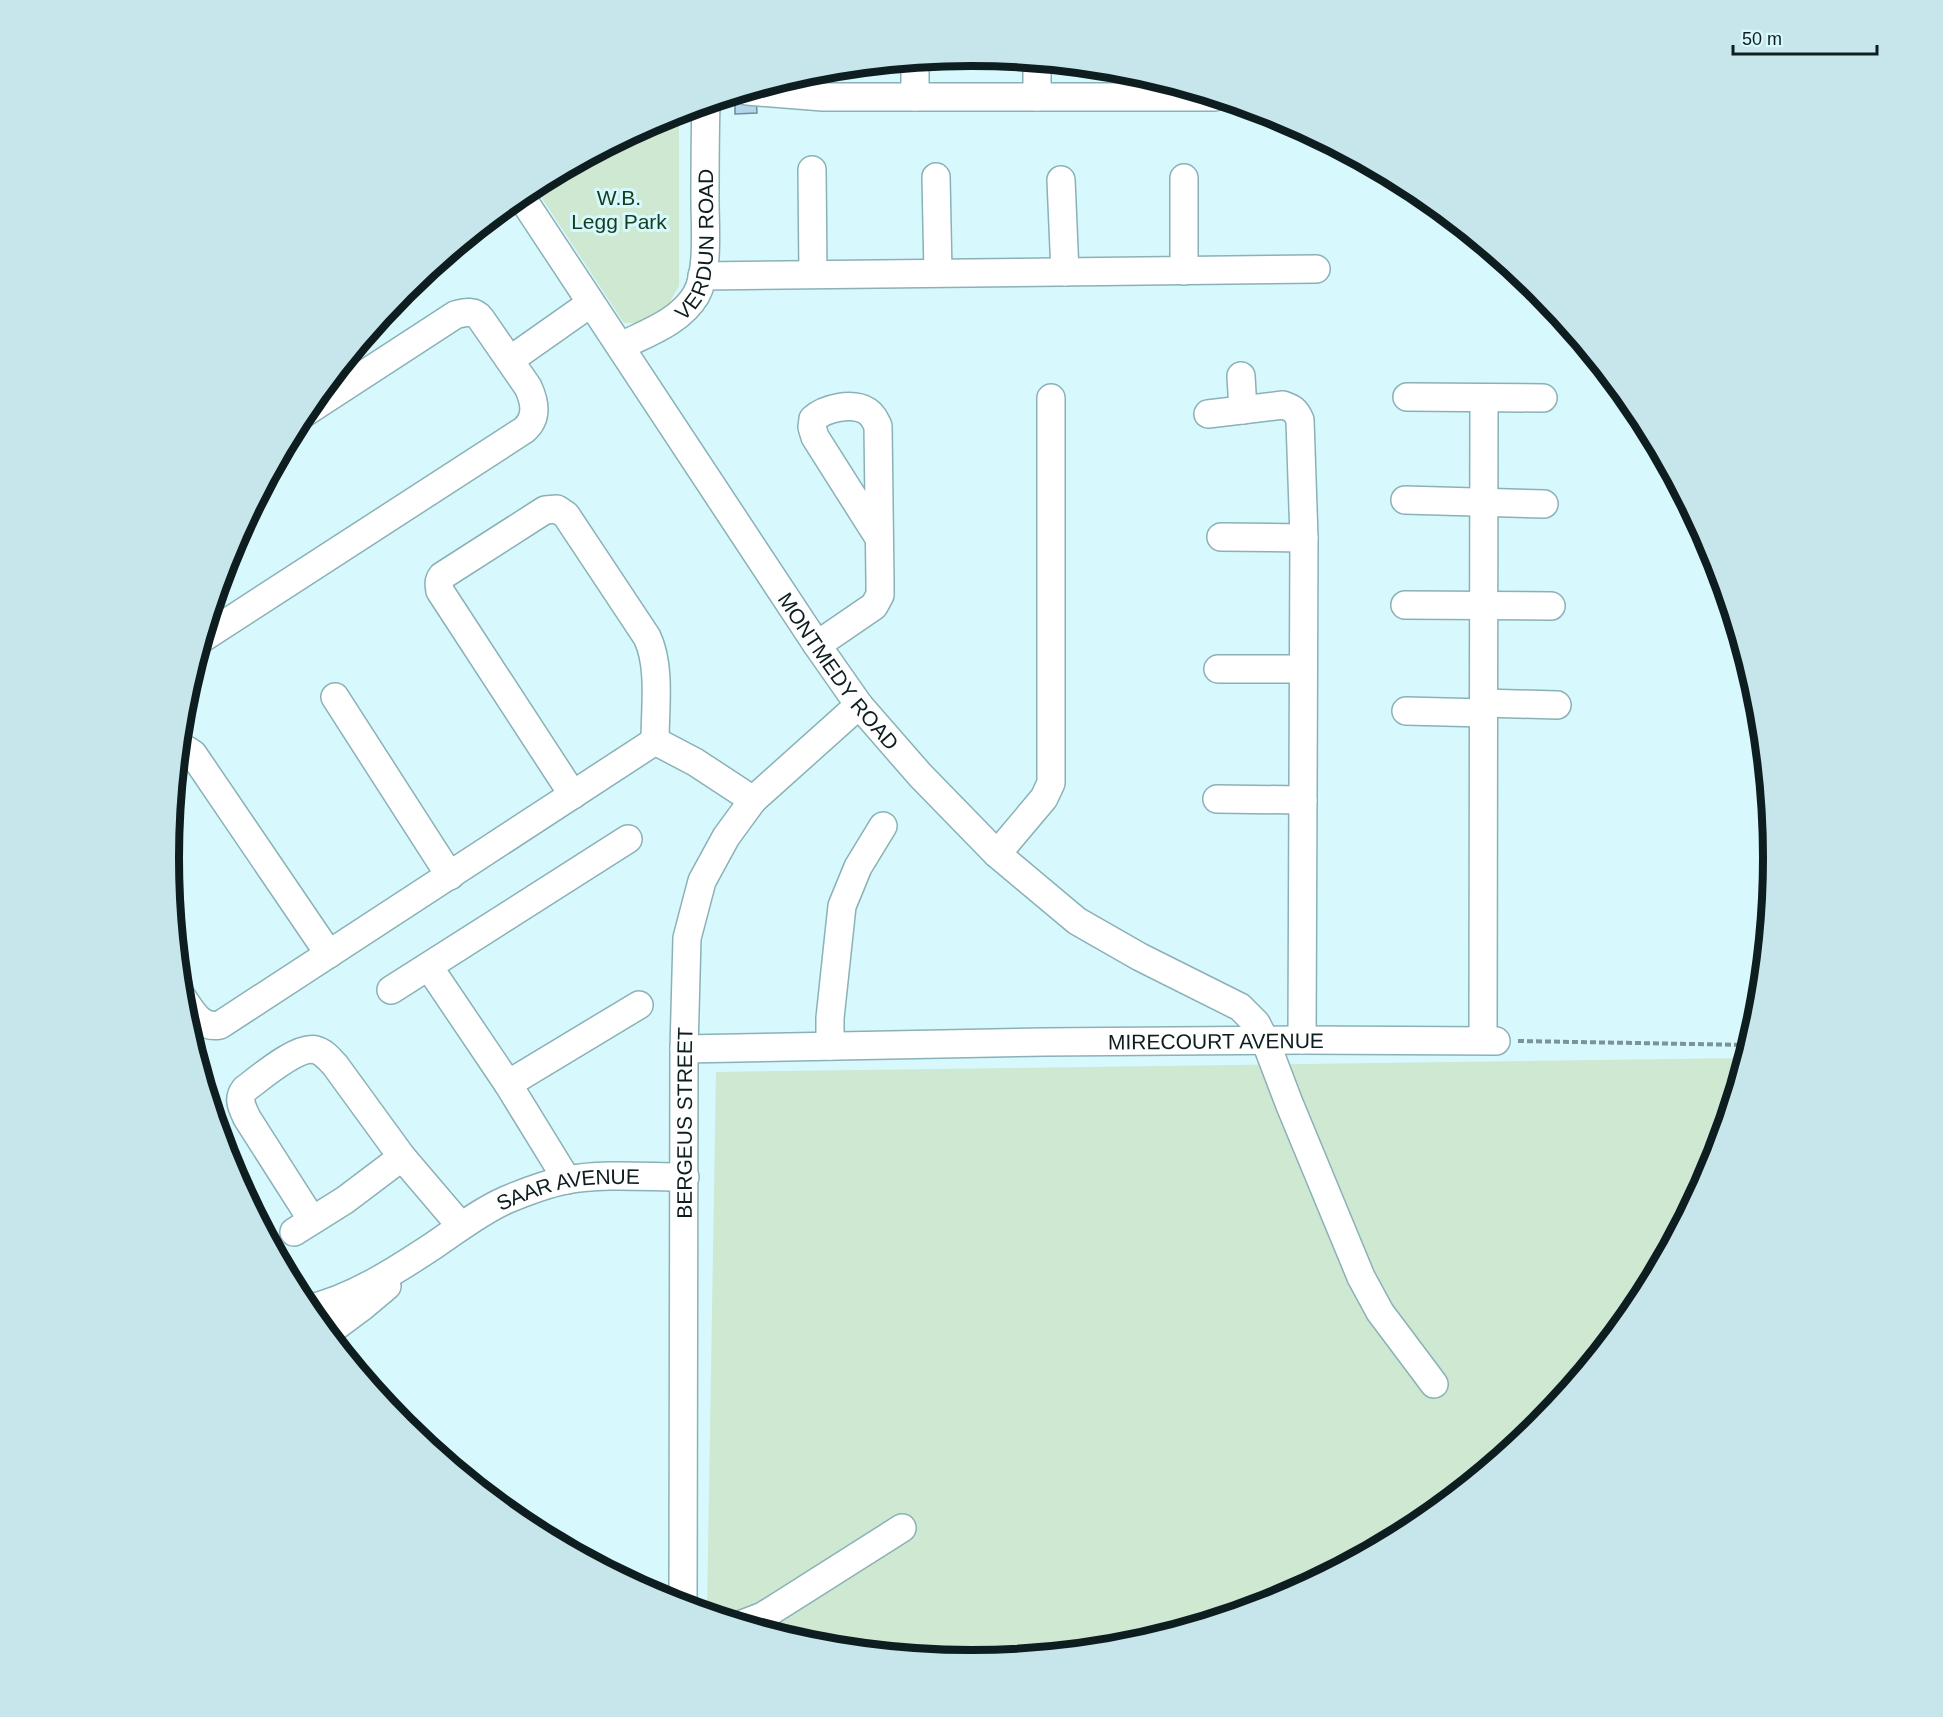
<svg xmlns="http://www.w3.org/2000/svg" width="1943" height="1717" viewBox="0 0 1943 1717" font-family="Helvetica,sans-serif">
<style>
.green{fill:#cee8d1}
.building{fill:#b5d5ea;stroke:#6f8b9e;stroke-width:1.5}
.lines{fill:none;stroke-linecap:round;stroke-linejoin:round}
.minor-casing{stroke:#8ab1b7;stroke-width:30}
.path{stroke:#7b9498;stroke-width:4;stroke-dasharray:6 3;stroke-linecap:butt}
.minor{stroke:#fff;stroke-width:27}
.labels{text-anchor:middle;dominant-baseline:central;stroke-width:6;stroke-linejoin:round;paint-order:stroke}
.park-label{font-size:21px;fill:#133d1c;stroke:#d7f8fd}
.street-label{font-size:21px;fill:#0e1d20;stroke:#d7f8fd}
.rim{fill:none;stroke:#0e1d20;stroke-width:8}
</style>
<rect width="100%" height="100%" fill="#d7f8fd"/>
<path class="green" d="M679,112V286L664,312L643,323H624L534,186L665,117Z
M1746,1058L1713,1166L1639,1305L1539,1427L1417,1526L1278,1601L1128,1646L971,1661L815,1646L707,1613L716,1072Z"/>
<path class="building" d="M735,96H756L757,113L735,114Z"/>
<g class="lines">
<g class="minor-casing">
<g id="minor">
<path d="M915,61V97"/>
<path d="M747,91L823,97H1215"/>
<path d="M1037,97V62"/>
<path d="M812,170L813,274"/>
<path d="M936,177L938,273"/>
<path d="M1061,180L1065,272"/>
<path id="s1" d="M520,195L817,645L859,705L920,775L997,854L1077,921L1140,957L1240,1007L1256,1023L1265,1040L1289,1103L1361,1277L1380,1312L1434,1384"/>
<path d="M1184,271V178"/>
<path d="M702,276L1316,269"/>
<path id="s2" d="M621,346C647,333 680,322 696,295C709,272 705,228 705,200C705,168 705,136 706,104"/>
<path d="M510,360L591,303"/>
<path d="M1241,376L1243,410"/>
<path d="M1407,397L1543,398"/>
<path d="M1208,414L1283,405C1292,408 1296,410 1300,420L1304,538L1302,1040"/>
<path d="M1405,500L1544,504"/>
<path d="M1221,537L1304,538"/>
<path d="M1405,605L1551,606"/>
<path d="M203,638L524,430C538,418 535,402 528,387L481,319C475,310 465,312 455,315L303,414"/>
<path d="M817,645L874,606L880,595V581L878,426C875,420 873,415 867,411C852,402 825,408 813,419L812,427L815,437L879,538"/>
<path d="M1218,669H1302"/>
<path d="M335,697L450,876"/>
<path d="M1483,703L1557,705"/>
<path d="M1406,711L1484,713"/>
<path d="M179,750H187L193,754L329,954"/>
<path d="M573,795L440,591C439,585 438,581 442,576L545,510L557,509L566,515L647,637C661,666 655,708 655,741"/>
<path d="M1217,799L1303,800"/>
<path d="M997,854L1044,798L1051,783V398"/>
<path d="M429,967L508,1084L567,1180"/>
<path d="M391,990L628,839"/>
<path d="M182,997C192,1011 200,1029 220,1025L655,741L695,762L753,800"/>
<path d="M1483,1040L1484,398"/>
<path d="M830,1046V1018L842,906L858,867L883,826"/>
<path id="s3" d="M684,1049L1044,1042L1302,1040L1496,1041"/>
<path d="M508,1084L639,1005"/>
<path d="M312,1220L247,1118C242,1107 237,1099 245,1089C260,1078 298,1045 316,1050C324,1052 330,1060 335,1065L402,1157L460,1225"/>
<path d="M294,1232L345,1200L402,1157"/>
<path id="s4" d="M307,1309C352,1299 395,1271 433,1246C457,1230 479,1212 506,1200C525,1192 546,1184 566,1180C604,1173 646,1177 685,1177"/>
<path d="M327,1333L362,1307L387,1286"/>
<path id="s5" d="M683,1606L684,1049L687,938L702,881L726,837L753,800L859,705"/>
<path d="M742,1624L763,1616L902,1528"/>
</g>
</g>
<path class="path" d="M1518,1041L1750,1045"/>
<use href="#minor" class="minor"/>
</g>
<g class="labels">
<g class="park-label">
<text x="619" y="197">W.B.<tspan x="619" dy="24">Legg Park</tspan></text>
</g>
<g class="street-label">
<text stroke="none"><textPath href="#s2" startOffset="142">VERDUN ROAD</textPath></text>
<text stroke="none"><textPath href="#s1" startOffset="573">MONTMEDY ROAD</textPath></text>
<text stroke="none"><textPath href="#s3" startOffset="532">MIRECOURT AVENUE</textPath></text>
<text stroke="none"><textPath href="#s5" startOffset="483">BERGEUS STREET</textPath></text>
<text stroke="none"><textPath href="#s4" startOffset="292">SAAR AVENUE</textPath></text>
</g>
</g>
<path d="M0 0H1943V1717H0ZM179 858a792 792 0 1 1 1584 0a792 792 0 1 1-1584 0Z" fill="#c7e6eb" fill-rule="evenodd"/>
<path class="rim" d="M179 858a792 792 0 1 1 1584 0a792 792 0 1 1-1584 0Z"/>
<path d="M1733 45v9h144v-9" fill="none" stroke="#0e1d20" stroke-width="3"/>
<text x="1742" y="45" font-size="18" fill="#0e1d20" stroke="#d7f8fd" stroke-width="4.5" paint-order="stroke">50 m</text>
</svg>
